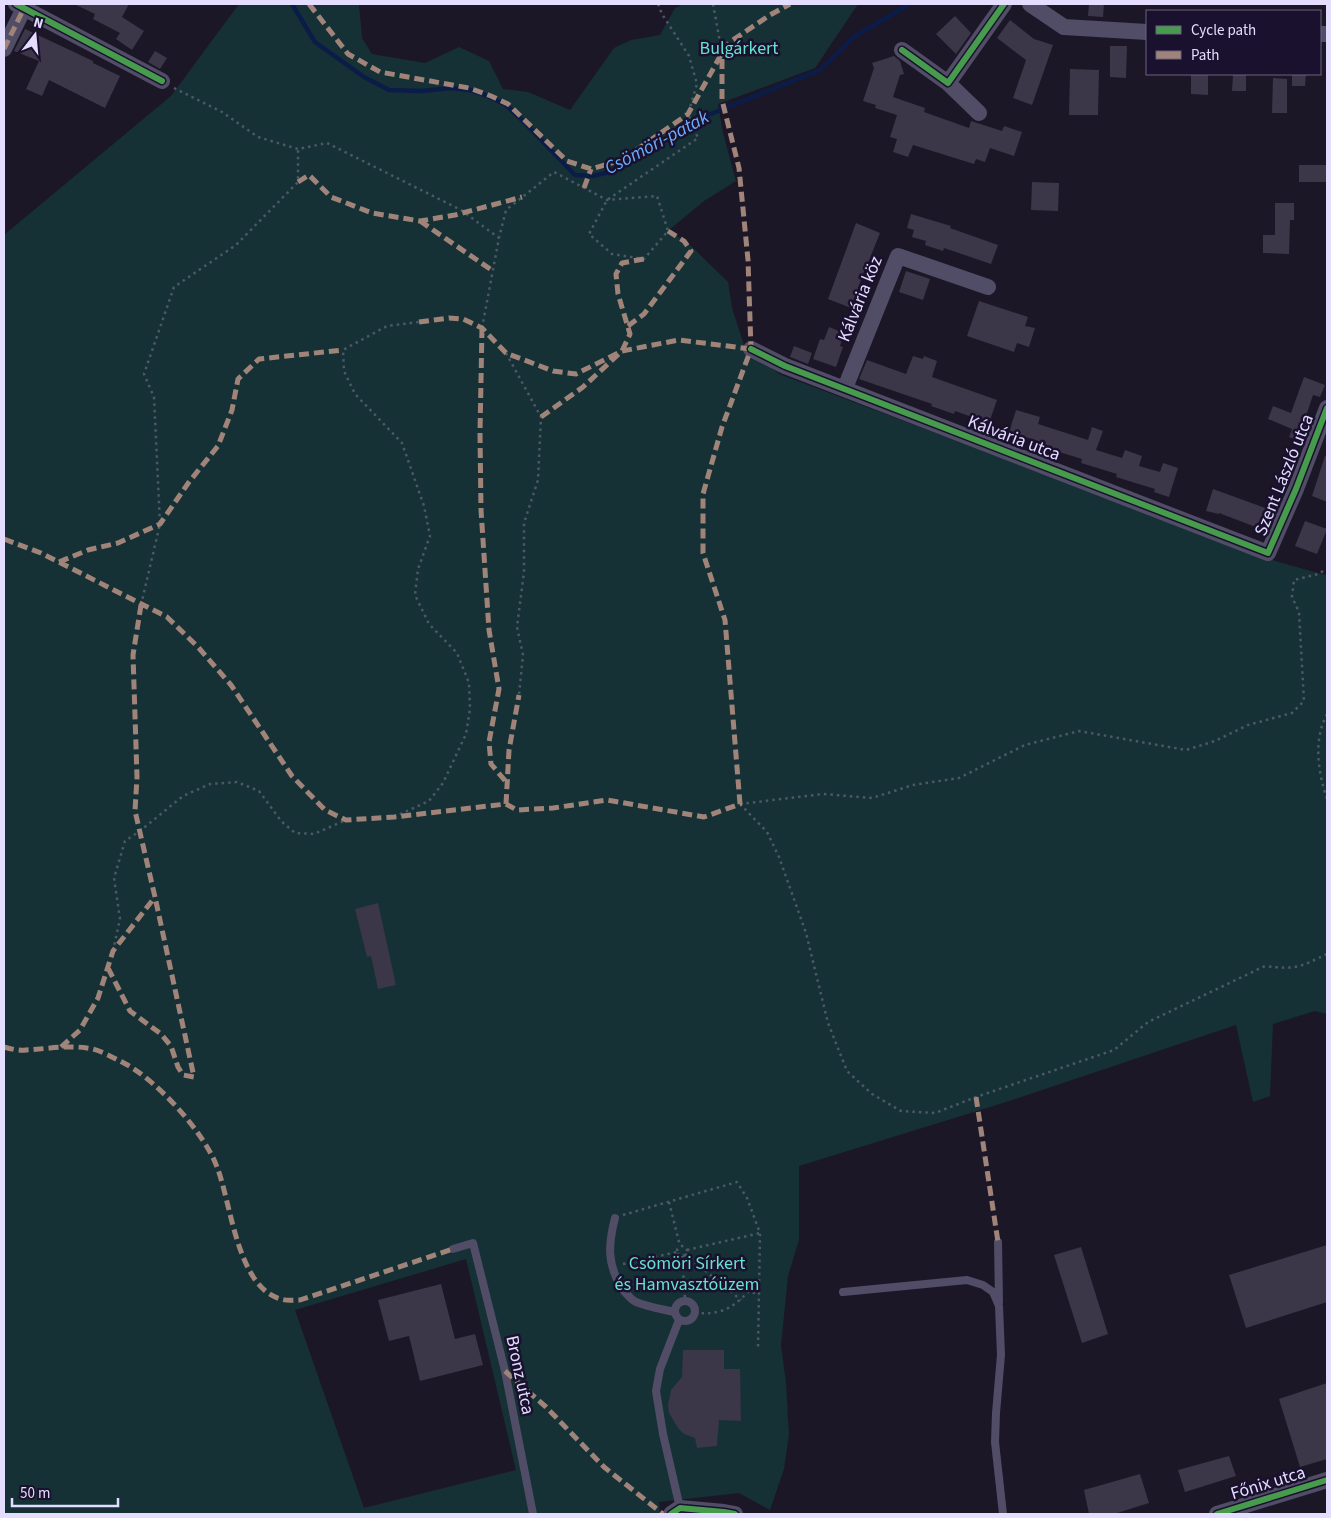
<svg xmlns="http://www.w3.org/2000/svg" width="1331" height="1518" viewBox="0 0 1331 1518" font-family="'Source Sans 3',sans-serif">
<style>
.green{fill:#153135;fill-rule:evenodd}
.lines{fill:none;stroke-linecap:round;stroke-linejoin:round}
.stream{stroke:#0c1c49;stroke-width:4.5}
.building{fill:#3b3648}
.path{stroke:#4c5768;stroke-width:2.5;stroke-dasharray:2.5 4;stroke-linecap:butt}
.service{stroke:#514d67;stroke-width:8}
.minor{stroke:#514d67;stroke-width:16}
.quiet{stroke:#a18479;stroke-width:5;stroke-dasharray:10 5;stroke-linecap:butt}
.cycleway-casing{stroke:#19112d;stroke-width:9}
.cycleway{stroke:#469c4c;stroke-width:6}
.labels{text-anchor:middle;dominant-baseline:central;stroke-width:5;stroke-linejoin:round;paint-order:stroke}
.park-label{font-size:18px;fill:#65e3d0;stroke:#19112d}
.street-label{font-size:18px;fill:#e4ddff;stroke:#19112d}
.water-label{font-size:19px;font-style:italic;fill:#6bacff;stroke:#19112d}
</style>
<rect width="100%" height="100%" fill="#1c1727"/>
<path class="green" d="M239,4H359L362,38L372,54L425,63L459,47L489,61L503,89L528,92L570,110L614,48L631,40L660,35L675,8L680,6V4H858L815,68L718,104L723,133L736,181L704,201L669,230L691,246L728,282L732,308L745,348L751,349L779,374L1275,561L1325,575L1327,574V1014L1315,1011L1273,1024L1270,1096L1253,1102L1236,1025L1003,1103L799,1166V1240L788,1276L781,1345L786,1383L789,1435L784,1469L770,1510L739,1493L659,1502L660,1514H4V235L171,96ZM466,1259L516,1470L364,1508L295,1310Z"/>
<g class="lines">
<path class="stream" d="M292,4L315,42L364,77L389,90L422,91L450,88L470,90L488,96L506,105L523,121L575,175L593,176L609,172L708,115L820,70L855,36L910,4"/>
</g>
<path class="building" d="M74,4H129L122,17L144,31L132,50L116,39L120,33L93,19L95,14Z
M1089,4H1104L1103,17L1088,16Z
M955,16L971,33L956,54L936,34Z
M1010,20L1034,39L1053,45L1032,105L1013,98L1026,60L997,38Z
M25,29L93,61V63L120,76L105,108L49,80L42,96L26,89L39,61L14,51Z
M1110,46H1127L1126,78L1110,77Z
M155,51L167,58L160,69L148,62Z
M894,56L900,61L904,74L900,75L893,97L925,108L924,112L969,128L971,121L1002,131L1004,126L1022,132L1014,156L990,148L985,162L976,159L974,164L913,145L908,157L893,152L897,139L890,137L897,115L875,108L876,105L863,101L874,68L872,63Z
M1070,69L1099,70L1098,115H1069Z
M1191,74H1208V95L1191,94Z
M1233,74H1246V91H1232Z
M1292,74H1306L1305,86H1292Z
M1273,78L1287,79V113H1272Z
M1299,165H1327V182H1299Z
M1032,182L1059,183L1058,211L1031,210Z
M1275,203H1294V220H1290L1289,254L1263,253V235H1275Z
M911,214L951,226L950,228L998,245L991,264L944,248L943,251L925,245L926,241L912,237L914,230L907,228Z
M856,223L880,233L868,263H867L851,308L828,299Z
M906,271L930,279L923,300L899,292Z
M979,301L1028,317L1025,326L1035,328L1029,347L1017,343L1014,352L967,336Z
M829,327L844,333L840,346L843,347L836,367L813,359L820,339L824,340Z
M794,346L812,353L808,364L790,357Z
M913,356L923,359L924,356L937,361L932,377L997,400L989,423L955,411L954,414L931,406L932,404L859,379L867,360L906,374Z
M1304,377L1325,385L1320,397L1313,395L1305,419L1311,421L1303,443L1289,437L1292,429L1268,419L1273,406L1291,413Z
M1016,410L1040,417L1038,424L1088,440L1092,427L1103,431L1096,450L1122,458L1125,450L1142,456L1139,466L1160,472L1163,463L1178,468L1169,497L1154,492L1155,489L1116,477L1117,474L1081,463L1082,459L1043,447L1045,443L1009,432Z
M1325,456H1327V502L1312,496Z
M1213,489L1268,509L1261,529L1219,513V514L1206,511Z
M1305,521L1327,529L1317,554L1295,546Z
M378,903L396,985L378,989L371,956L367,957L355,909Z
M1327,1245V1302L1246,1328L1229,1275Z
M1081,1247L1108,1334L1082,1343L1054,1255Z
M441,1284L455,1339L475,1334L483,1365L420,1381L409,1336L389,1341L378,1300Z
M683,1350H724V1369H740L741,1421L719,1420L717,1446L697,1448L695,1438L684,1434L678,1428L669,1413L668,1405L671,1390L682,1377Z
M1327,1383V1459L1300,1467L1279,1399Z
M1229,1456L1236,1476L1185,1492L1178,1470Z
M1140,1474L1149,1503L1114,1514H1089L1084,1490Z"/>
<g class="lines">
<path class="path" d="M713,4L722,53
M174,88L222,112L258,137L298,149L327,143L461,210L499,238
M482,328L499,238L506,210L554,172L607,200L657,196L668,231L644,259L612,254L589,234L607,200L698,138L688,114L697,84L689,56L662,14L658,4
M506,353L541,417L538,480L524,523V572L517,627L523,655L519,695
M141,605L160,524L154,397L144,374L174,287L236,245L298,182V149
M1327,714C1313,740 1318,772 1327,799
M740,804L767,832L779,857L806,933L828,1023L847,1071L872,1094L901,1111L935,1113L976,1097L1114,1050L1148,1022L1265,966C1296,970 1300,967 1327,954
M740,804L823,794L872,798L913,785L959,778L1025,745L1079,731L1186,750L1215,741L1248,725L1292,713L1304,701L1299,612L1292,597L1294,580L1318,574L1327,569
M394,817L429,801L443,783L466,734L470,709L469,683L457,653L429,624L415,595L418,569L430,536L424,506L402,443L355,394L344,371L343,350L387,326L419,322
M113,951L120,919L114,878L125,841L140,831L183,796L210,784L237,782L259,791L281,821L295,833L314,834L346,820
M669,1202L680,1246
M623,1215L737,1182L747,1198L760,1233L758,1348
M677 1251a5 5 0 1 1 10 0a5 5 0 1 1-10 0Z
M687,1250L760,1233
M685,1254L741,1300
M682,1256L685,1300
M623,1264L677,1252
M695,1313C720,1315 732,1309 749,1291L759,1295"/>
<path class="service" d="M615,1218C608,1245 607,1264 622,1289C626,1293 631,1300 636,1302C648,1307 662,1309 674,1312
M998,1242L999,1302
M453,1249L473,1243L505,1371L533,1514
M843,1292L967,1280L983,1285L993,1292L999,1306L1001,1355L996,1413L995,1442L1003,1514
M675 1311a10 10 0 1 1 20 0a10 10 0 1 1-20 0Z
M679,1320L660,1369L656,1391L663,1434L680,1508"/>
<path class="minor" d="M16,4L162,81
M1030,4L1064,27L1147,32
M1320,34H1327
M4,49L24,8
M902,50L948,83L1004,4
M948,83L979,113
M751,349L785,366L1268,553L1296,489L1327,408
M845,388L898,256L988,287
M671,1514L680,1508L724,1512L735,1514
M1217,1514L1327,1480"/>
<path class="quiet" d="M309,4L348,54L380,72L469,88L491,96L508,104L567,161L591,169L622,160L688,114L722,53L730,42L770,15L790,4
M4,49L24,8
M298,182L309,175L331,197L372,213L420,221L455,215L522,197
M584,188L591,169
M420,221L493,271
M419,322L449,318L463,319L482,328L506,353L553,371L576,374L622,351L679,340L751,349
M628,326L644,314L691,251L684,241L668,231
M482,328L480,433L481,510L489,630L499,689L489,742L491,764L507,783
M541,417L583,387L622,351L630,334L618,294L616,274L622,263L644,259
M4,539L41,553L167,617L198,647L231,685L292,776L325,810L346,820L394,817L506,804L517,810L553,808L607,800L704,817L740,804L725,620L703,553V494L722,427L751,349L748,260L739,168L722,100V53
M59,562L88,550L118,543L160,524L189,482L218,446L232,410L238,379L259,359L343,350
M506,804L509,750L519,695
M108,968L130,1011L161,1034L171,1046L178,1067L183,1075L194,1077L155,897
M4,1047C11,1049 19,1051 26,1050C46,1049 67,1045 87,1048C98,1049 112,1057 122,1062C156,1079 204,1132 217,1167C231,1202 237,1288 281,1299C286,1301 294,1300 300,1300L453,1249
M61,1047L80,1030L98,998L113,951L155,897L135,811L137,777L133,655L141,605
M976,1097L998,1242
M505,1371L546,1407L604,1467L663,1514"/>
<g class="cycleway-casing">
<path id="cycleway" d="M16,4L162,81
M902,50L948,83L1004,4
M751,349L785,366L1268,553L1296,489L1327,408
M671,1514L680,1508L724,1512L735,1514
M1217,1514L1327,1480"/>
</g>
<use href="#cycleway" class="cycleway"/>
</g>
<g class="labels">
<g class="park-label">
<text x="739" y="48">Bulgárkert</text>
<text x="687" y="1263">Csömöri Sírkert<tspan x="687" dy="21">és Hamvasztóüzem</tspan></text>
</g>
<g class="street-label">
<text transform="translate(860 299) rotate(-68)">Kálvária köz</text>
<text transform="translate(1014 438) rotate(21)">Kálvária utca</text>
<text transform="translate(1284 475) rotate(-68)">Szent László utca</text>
<text transform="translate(520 1375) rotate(78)">Bronz utca</text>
<text transform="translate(1268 1483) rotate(-17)">Főnix utca</text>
</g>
<g class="water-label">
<text transform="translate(657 143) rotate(-28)">Csömöri-patak</text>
</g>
</g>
<rect width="1331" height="1518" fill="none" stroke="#e4ddff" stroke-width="10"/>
<rect x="1146" y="10" width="175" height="65" fill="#19112d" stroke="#6a6381"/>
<rect x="1156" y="26" width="25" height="8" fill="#469c4c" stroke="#6a6381"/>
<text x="1191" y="35" font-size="15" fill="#e4ddff">Cycle path</text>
<rect x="1156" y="51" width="25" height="8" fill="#a18479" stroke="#6a6381"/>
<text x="1191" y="60" font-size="15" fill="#e4ddff">Path</text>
<g transform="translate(35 35) rotate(16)" stroke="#19112d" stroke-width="4" paint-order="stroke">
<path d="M0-4L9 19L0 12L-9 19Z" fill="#e4ddff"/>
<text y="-8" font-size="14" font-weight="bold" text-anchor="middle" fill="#e4ddff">N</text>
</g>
<path d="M12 1498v8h106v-8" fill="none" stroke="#e4ddff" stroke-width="2.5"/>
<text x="20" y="1498" font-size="15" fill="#e4ddff" stroke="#19112d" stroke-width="4" paint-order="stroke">50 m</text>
</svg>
